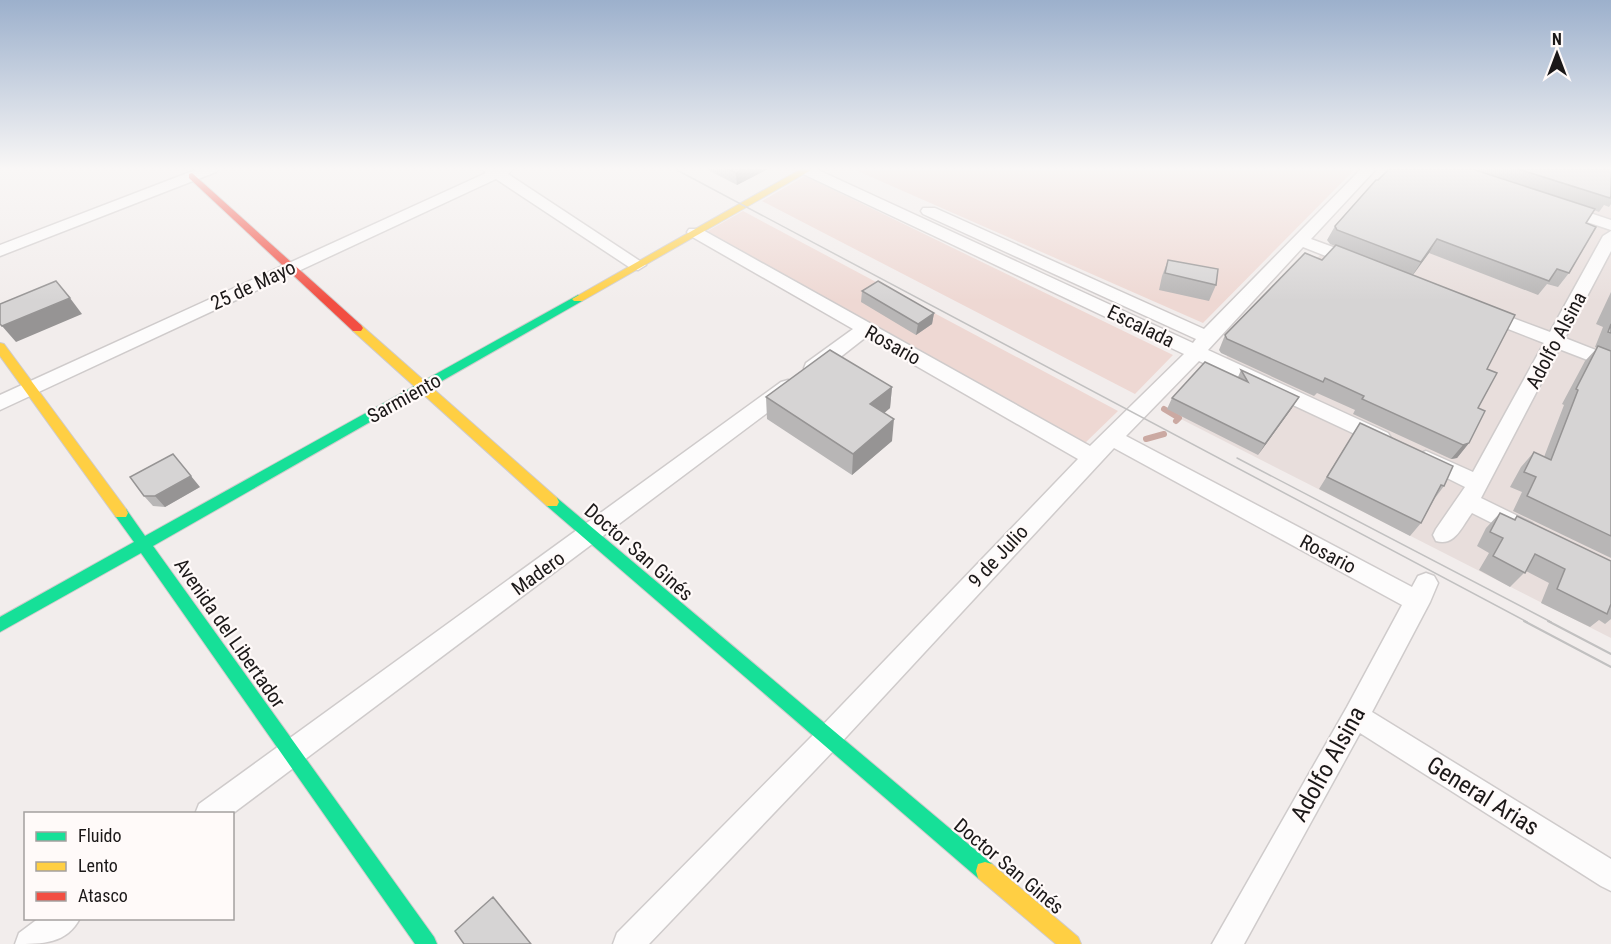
<svg xmlns="http://www.w3.org/2000/svg" width="1611" height="944" viewBox="0 0 1611 944" font-family="'Roboto Condensed',sans-serif">
<style>
.built{fill:#e8dedc}
.green{fill:#eed8d3}
.lines{fill:none;stroke-linecap:round;stroke-linejoin:round}
.stream{stroke:#cba9a2;stroke-width:6}
.street-casing{stroke:#cfcbcb;stroke-width:3}
.fast-casing{stroke:#cfcbcb;stroke-width:2}
.slow-casing{stroke:#cfcbcb;stroke-width:2}
.jam-casing{stroke:#cfcbcb;stroke-width:2}
.street{fill:#fdfcfc;fill-rule:evenodd}
.fast{fill:#16e098;fill-rule:evenodd}
.slow{fill:#ffcf43;fill-rule:evenodd}
.jam{fill:#f24e42;fill-rule:evenodd}
.tram-far1{stroke:#c1c0c0;stroke-width:1.5}
.tram{stroke:#c1c0c0;stroke-width:2}
.wall{fill:#b8b6b6}
.shaded-wall{fill:#969494}
.building{fill:#d6d4d4;stroke:#969494;stroke-width:1.5}
.labels{text-anchor:middle;dominant-baseline:central;stroke-width:4.5;stroke-linejoin:round;paint-order:stroke}
.street-label{font-size:20px;fill:#1b1818;stroke:#fffaf9}
.near-street-label{font-size:24px;fill:#1b1818;stroke:#fffaf9}
</style>
<rect width="100%" height="100%" fill="#f2edec"/>
<path class="built" d="M1399,169H1611V638L1173,415Z"/>
<path class="green" d="M853,169H1355L1203,323Z
M805,176L1173,355L1135,394L762,201Z
M743,211L1118,411L1084,444L706,232Z"/>
<g class="lines">
<path class="stream" d="M1164,409L1179,418L1176,421
M1146,439L1164,434"/>
<g class="street-casing">
<path id="street" d="M198,169H218L216,172L0,256V245Z
M483,169H513L508,174L646,265L638,270L632,269L496,179L0,410V395L486,173Z
M797,169H816L1193,343L1196,339L923,214L921,211L923,208H935L1204,329L1361,169H1376L1311,239L1363,258L1365,262L1363,266H1351L1303,247L1208,350L1388,433L1391,438L1388,443L1381,445L1374,443L1199,361L1126,436L1412,587L1418,576L1426,573L1434,576L1438,583L1430,602L1372,712L1611,859V891L1601,886L1360,733L1244,944H1212L1347,707L1402,605L1114,448L836,748L649,944H613L617,933L818,730L1078,459L866,337L820,373L813,374L806,373L804,368L806,363L853,329L689,235L687,232L689,229H701L1090,446L1184,354L799,172Z
M1563,204L1611,220V230L1557,212L1555,209Z
M1611,231V251L1565,338L1611,356V369L1559,349L1481,498L1532,523L1535,529L1532,535L1524,538L1516,535L1472,513C1462,526 1455,547 1436,541L1433,535L1436,529L1465,487L1419,464L1416,459L1419,454L1426,451L1473,472L1544,343L1480,318L1477,314L1480,310L1486,308L1550,332L1603,236Z
M788,380L795,382L798,387L795,392L232,814H195L199,804L781,382Z
M39,918H80C67,944 42,944 15,944L19,933Z"/>
</g>
<g class="fast-casing">
<path id="fast" d="M578,295L582,297V301L153,546L434,937L437,944H415L141,553L0,632V617L134,542L116,517L114,513L116,509H126L145,536Z
M552,497L557,498L992,864L994,871L992,878L985,880L978,878L547,506L545,502L547,498Z"/>
</g>
<g class="slow-casing">
<path id="slow" d="M801,169L811,170L582,301H574L572,299Z
M357,324L361,325L557,498L559,502L557,506H547L353,331L351,328Z
M0,343L4,344L126,509L128,513L126,517H116L0,356Z
M985,862L992,864L1078,937L1081,944H1056L978,878L976,871L978,864Z"/>
</g>
<g class="jam-casing">
<path id="jam" d="M192,173L361,325L363,328L361,331H353L189,178V174Z"/>
</g>
<use href="#street" class="street"/>
<use href="#fast" class="fast"/>
<use href="#slow" class="slow"/>
<use href="#jam" class="jam"/>
<path class="tram-far1" d="M675,169L1527,622
M1237,458L1551,622"/>
<path class="tram" d="M1524,621L1611,667
M1548,621L1611,654"/>
</g>
<path class="wall" d="M706,169H768L737,185Z
M1389,169H1611V204L1609,207L1604,205L1599,212L1594,210L1586,223L1569,273L1558,287L1547,284L1538,295L1429,253L1413,275L1487,369L1469,443L1457,458L1451,459L1353,414L1355,410L1317,393L1314,396L1221,353L1219,350L1225,335L1322,260L1335,246L1330,244L1327,240L1335,226Z
M1168,260L1216,285L1209,301L1159,290L1162,276Z
M862,291L934,313L932,324L916,335L861,302Z
M1611,292V558L1513,511L1522,492L1510,487L1521,467L1534,452L1544,457L1564,405L1562,404L1585,361L1597,348L1595,347L1603,327L1596,324Z
M1241,370L1292,408L1258,455L1167,409L1172,398L1238,377Z
M892,387L890,408L884,413L892,441L852,475L767,419L766,397Z
M1360,423L1444,486L1435,498L1421,523L1410,536L1319,489Z
M200,487L165,507L153,506L144,496Z
M1500,513L1513,520L1517,516L1611,561V619L1605,624L1599,620L1590,627L1541,603L1549,583L1526,571L1510,587L1479,570L1489,553L1477,546L1486,528Z"/>
<path class="shaded-wall" d="M743,169H768L737,185L736,173Z
M1437,239L1429,253L1412,276L1421,262Z
M70,298L82,314L16,342L2,326Z
M934,313L932,324L916,335L918,324Z
M892,387L890,408L869,426L870,404Z
M1299,397L1292,408L1258,455L1265,444Z
M894,419L892,441L852,475L853,454Z
M1469,443L1457,458L1451,459L1463,445Z
M191,476L200,487L165,507L155,496Z"/>
<path class="building" d="M729,169H743L736,173Z
M1389,169H1472L1595,209L1586,223L1596,227L1569,273L1557,269L1549,281L1437,239L1421,262L1337,230L1335,226L1376,180H1378Z
M1518,169H1611V196L1610,198Z
M1336,245L1515,315L1487,369L1497,373L1478,408L1485,411L1469,443L1463,445L1362,399L1364,396L1325,378L1323,382L1227,339L1225,335L1305,253L1322,260Z
M1168,260L1218,269L1216,285L1165,273Z
M56,281L70,298L2,326L0,324V304Z
M878,281L934,313L918,324L862,291Z
M1611,324V333L1608,332Z
M1598,346L1611,351V536L1527,496L1536,477L1524,472L1534,452L1551,460L1578,390L1576,389Z
M830,350L892,387L870,404L894,419L853,454L766,397Z
M1205,362L1248,382L1241,370L1299,397L1265,444L1172,398Z
M1360,423L1453,466L1444,486L1441,485L1421,523L1327,477Z
M173,454L191,476L155,496H144L130,477Z
M1500,513L1515,520L1517,516L1611,561V604L1607,614L1557,589L1565,569L1535,554L1525,573L1493,556L1503,538L1490,532Z
M493,897L531,944H464L455,931Z"/>
<linearGradient id="sky" x2="0" y2="1"><stop stop-color="#9cb0cc"/><stop offset="0.56" stop-color="#f9f7f6"/><stop offset="1" stop-color="#f9f7f6" stop-opacity="0"/></linearGradient>
<rect width="1611" height="301" fill="url(#sky)"/>
<g class="labels">
<g class="street-label">
<text transform="translate(253 285) rotate(-25)">25 de Mayo</text>
<text transform="translate(1141 326) rotate(26)">Escalada</text>
<text transform="translate(1556 340) rotate(-62)">Adolfo Alsina</text>
<text transform="translate(893 345) rotate(29)">Rosario</text>
<text transform="translate(404 398) rotate(-29)">Sarmiento</text>
<text transform="translate(639 552) rotate(41)">Doctor San Ginés</text>
<text transform="translate(1328 554) rotate(28)">Rosario</text>
<text transform="translate(998 556) rotate(-47)">9 de Julio</text>
<text transform="translate(538 573) rotate(-36)">Madero</text>
<text transform="translate(230 633) rotate(55)">Avenida del Libertador</text>
<text transform="translate(1009 866) rotate(40)">Doctor San Ginés</text>
</g>
<g class="near-street-label">
<text transform="translate(1328 764) rotate(-61)">Adolfo Alsina</text>
<text transform="translate(1483 796) rotate(32)">General Arias</text>
</g>
</g>
<rect x="24" y="812" width="210" height="108" fill="#fffaf9" stroke="#a4a09f" stroke-width="1.5"/>
<rect x="36" y="832" width="30" height="9" fill="#16e098" stroke="#a4a09f" stroke-width="1.5"/>
<text x="78" y="842" font-size="18" fill="#1b1818">Fluido</text>
<rect x="36" y="862" width="30" height="9" fill="#ffcf43" stroke="#a4a09f" stroke-width="1.5"/>
<text x="78" y="872" font-size="18" fill="#1b1818">Lento</text>
<rect x="36" y="892" width="30" height="9" fill="#f24e42" stroke="#a4a09f" stroke-width="1.5"/>
<text x="78" y="902" font-size="18" fill="#1b1818">Atasco</text>
<g transform="translate(1557 54)" stroke="#fffaf9" stroke-width="4.5" paint-order="stroke">
<path d="M0-4.5L10 22L0 15L-10 22Z" fill="#1b1818"/>
<text y="-9" font-size="16" font-weight="bold" text-anchor="middle" fill="#1b1818">N</text>
</g>
</svg>
